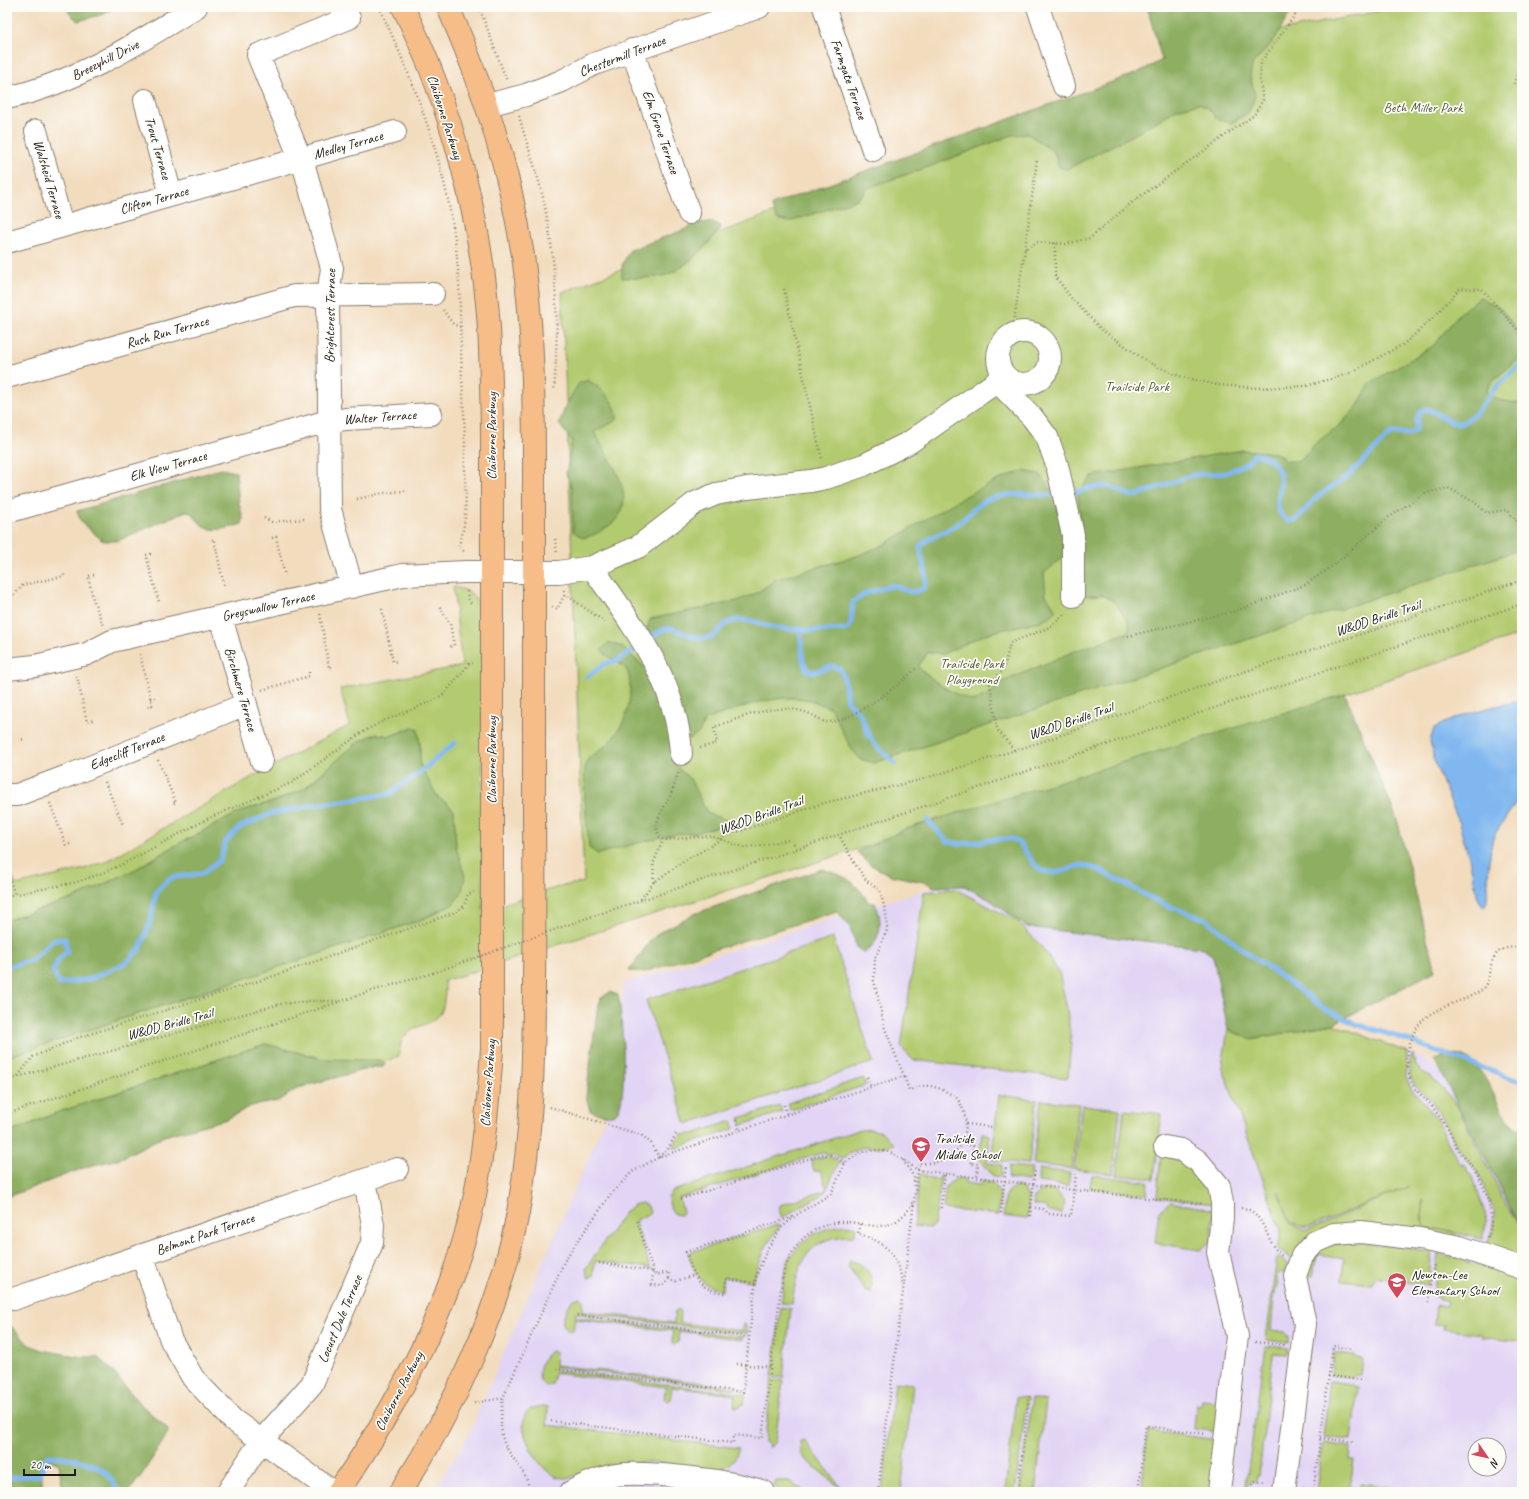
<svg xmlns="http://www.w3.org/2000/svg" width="1529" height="1499" viewBox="0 0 1529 1499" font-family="Caveat,sans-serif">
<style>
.built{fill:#e1d4f4;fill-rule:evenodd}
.green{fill:#b3cb70;stroke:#687446;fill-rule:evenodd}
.forest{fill:#8eaf62;stroke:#55663f}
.water{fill:#80b7ef;stroke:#4e6a86}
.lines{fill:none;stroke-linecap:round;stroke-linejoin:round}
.stream{stroke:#80b7ef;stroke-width:5}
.minor-casing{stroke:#877c6d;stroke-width:24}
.major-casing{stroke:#877c6d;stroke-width:24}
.path{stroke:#877c6d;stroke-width:2.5;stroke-dasharray:1 3;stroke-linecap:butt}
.minor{stroke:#fff;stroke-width:22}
.major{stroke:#f7bd88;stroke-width:22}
.path-bridge{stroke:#877c6d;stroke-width:2.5;stroke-dasharray:1 3;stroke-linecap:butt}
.labels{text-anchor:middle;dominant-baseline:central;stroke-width:3.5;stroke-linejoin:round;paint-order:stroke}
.street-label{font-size:14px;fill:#1c1c1c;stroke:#fdfcf7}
.park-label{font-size:14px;fill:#515939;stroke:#fdfcf7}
.poi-label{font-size:14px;fill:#1c1c1c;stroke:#fdfcf7;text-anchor:start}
</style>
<rect width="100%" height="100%" fill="#fdfcf7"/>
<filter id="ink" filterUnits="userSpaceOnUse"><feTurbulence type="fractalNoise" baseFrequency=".025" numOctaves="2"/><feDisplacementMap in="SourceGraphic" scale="8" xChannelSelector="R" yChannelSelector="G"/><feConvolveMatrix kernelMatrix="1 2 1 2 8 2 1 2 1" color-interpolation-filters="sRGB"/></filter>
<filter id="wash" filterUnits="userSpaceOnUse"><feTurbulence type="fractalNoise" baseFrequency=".012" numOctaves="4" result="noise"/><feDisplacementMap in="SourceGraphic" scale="16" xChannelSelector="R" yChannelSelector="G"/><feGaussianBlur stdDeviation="0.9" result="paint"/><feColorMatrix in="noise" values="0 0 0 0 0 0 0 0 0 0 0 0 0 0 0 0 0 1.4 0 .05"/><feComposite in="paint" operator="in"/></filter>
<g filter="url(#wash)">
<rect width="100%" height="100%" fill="#f2dcbe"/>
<path class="built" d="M964,886L990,900L1027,927L1202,948L1213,956L1228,1030L1251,1039L1333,1024L1413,1053L1432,1064L1443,1075L1522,1229V1492H433L466,1440L615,1096L623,984L934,887ZM1475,1445H1499V1469H1475Z"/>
<path class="green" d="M1400,7H1522V634L1345,694L444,981C446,987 445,993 444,1000C443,1026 420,1021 406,1035C400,1040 400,1049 399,1056L384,1062L324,1059L265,1044L56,1113L7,1134V1057L418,921L439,912L456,847L454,810L447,803L438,798L430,786L420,765V744L411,728L390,736L376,734L327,768L304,789L276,801L244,810L178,844L136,869L75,898L7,920V880L13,878L16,885L84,869L107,861L252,777L350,725L340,689L462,666L453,587C473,590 480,599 482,619L483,910L562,886L584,882L562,292L985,133L1258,35Z
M955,889L1017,921L1041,946L1059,972L1067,1009L1071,1042L1068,1078L913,1060L901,1047L924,892Z
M833,938L873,1062L686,1124L646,1000Z
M1333,1024L1407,1052L1406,1076L1412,1091L1423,1101L1440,1124L1447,1141L1461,1165L1463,1163L1473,1177L1487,1220L1482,1239L1424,1226L1422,1200L1423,1226L1455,1234L1454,1240L1381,1229L1292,1259L1278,1250L1281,1230L1222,1066L1228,1030L1251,1039ZM1410,1186L1305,1231L1291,1224L1278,1191L1291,1223L1306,1228Z
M1413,1053L1416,1066L1422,1072L1431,1076L1456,1104L1503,1198L1522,1229V1263L1485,1250L1493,1228L1494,1213L1479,1174L1457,1147L1450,1132L1431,1100L1416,1087L1410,1076V1060Z
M863,1078L866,1085L790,1110L788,1103Z
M999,1095L1037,1100L1029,1164L991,1160Z
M1041,1100L1079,1104L1072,1169L1033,1164Z
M1082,1105L1120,1109L1113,1174L1074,1169Z
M780,1106L782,1112L742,1125L739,1118Z
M1124,1110L1162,1114L1154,1179L1116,1175Z
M732,1121L734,1129L673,1149L676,1141L681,1135L692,1134Z
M869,1129L882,1132L894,1144C885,1149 879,1146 869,1147C858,1147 851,1152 843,1159L833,1154L822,1153L679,1198L683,1212L681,1215L674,1214L671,1209L668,1198L673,1191L856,1131Z
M982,1133L990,1135L987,1163L1002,1165L1001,1177L993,1176L979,1158Z
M1161,1154L1181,1161L1205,1182L1214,1204L1157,1197Z
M828,1156L840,1162C832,1172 831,1185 822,1195L801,1206L782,1218L779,1209L780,1205L827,1190L821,1171H814L811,1160Z
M1009,1166L1032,1168L1030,1181L1008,1178Z
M1039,1169L1070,1173L1068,1186L1038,1182Z
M920,1174L925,1175V1178L939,1180L940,1176H942L934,1226H931V1228L914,1226Z
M1092,1175L1148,1182L1147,1195L1090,1188Z
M957,1178L965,1179V1183L981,1185L982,1181L993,1183L1000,1193L998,1215L943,1209L946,1186Z
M1016,1186L1021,1187L1029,1197L1027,1219L1003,1216L1006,1193Z
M1044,1189L1055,1191L1064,1201L1062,1213L1048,1212L1047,1207L1033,1205L1034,1197Z
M1170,1202L1214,1210L1211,1241L1200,1250L1155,1243L1159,1211Z
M642,1203L648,1206L650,1213L635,1221L650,1268L595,1261L593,1276L589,1278L587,1274L586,1268L625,1212L633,1205Z
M779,1224L780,1226L765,1248L753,1281L724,1277L722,1291C699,1285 696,1274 688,1253Z
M848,1225L856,1227L854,1236C807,1235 797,1264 792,1304L781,1303C783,1293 783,1282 785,1272C791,1242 821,1226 848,1225Z
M1360,1242L1432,1251L1428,1285L1374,1277L1372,1284L1342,1281L1344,1258L1317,1254L1313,1276H1303L1309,1256L1330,1245Z
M1438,1253L1522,1278V1342L1482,1337V1334L1443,1329L1444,1325L1434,1324L1436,1305L1447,1306L1448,1301L1439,1300L1434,1293Z
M1277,1257L1289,1264L1285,1274L1278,1273L1275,1294H1273V1299H1274L1271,1330L1285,1332L1289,1336V1343L1266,1340Z
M850,1261C865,1262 876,1278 871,1292L866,1291L848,1266Z
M580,1297L583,1299V1311L674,1323L675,1311L679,1309L681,1313L680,1323L743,1331L744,1322L747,1329V1334L576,1313L575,1317L743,1337L742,1340L679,1331L678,1342L675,1345L672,1343L673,1331L575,1319L573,1330L569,1332L563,1324V1318L572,1300Z
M781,1307L791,1309L783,1378L772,1376Z
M1265,1346L1289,1348L1286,1355L1273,1354L1259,1475H1257L1256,1480L1249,1482L1245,1492Z
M552,1351L556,1353L555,1365L736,1387V1389L555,1367L554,1370L746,1394L744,1403L737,1408L734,1406L735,1395L672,1387L670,1400L667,1401L664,1398L666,1387L554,1373L552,1384L547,1386L541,1382C536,1373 542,1354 552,1351Z
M1334,1353L1354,1355V1357L1363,1359L1361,1376L1355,1375L1353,1377L1331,1375Z
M772,1379L783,1381L775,1442L769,1448L768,1444L765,1442V1438Z
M1330,1381L1351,1384L1353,1387L1358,1388L1351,1440L1323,1437Z
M895,1382L913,1384L901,1492H882Z
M1016,1397L1027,1398L1015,1492H1005Z
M1032,1398L1046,1401L1035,1492H1020Z
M1202,1400L1223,1402L1220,1432L1194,1429L1196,1404L1201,1405Z
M545,1406L548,1407L547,1425L739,1448C735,1462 727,1468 712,1470C678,1465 645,1459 610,1465C596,1468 582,1474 568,1478C563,1478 558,1478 553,1475C533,1464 502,1406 545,1406Z
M1148,1431L1218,1440L1213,1492H1141Z
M803,1440L805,1441L844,1491L806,1460L801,1453L800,1441Z
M1323,1443L1350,1447L1349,1460H1354L1350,1487L1360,1488V1484L1395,1488L1394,1492L1316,1491Z
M776,1481H789L806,1492H784L774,1486Z"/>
<path class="forest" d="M71,7H116L104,14L78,21L68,12Z
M1147,7H1294L1272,43L1253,63L1250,76L1255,95L1249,112L1232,123L1218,120L1209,109L1199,103L1177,109L1137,133L1067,169L1059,167L1054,152L1028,134L1012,135L931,166L870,187L858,199L789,222L777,219L771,205L1137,73L1162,60Z
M713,222L721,226C712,242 687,267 669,274C655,279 637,278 622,278V265L630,250L681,231L698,223Z
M1480,297L1499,307L1519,332L1522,343L1520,358L1491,382L1486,392L1498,400L1522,404V549L874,763L860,759L850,747L831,708C822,705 813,700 805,699C770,694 737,709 705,720L699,733L688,740L647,629L650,619L737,601L757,593L776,579L857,556L883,545L960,499L998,480L1022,471L1040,474L1056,497L1063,539L1064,557L1044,573L1046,595L1056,610L1051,616L1040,621L988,633L943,654L928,652L918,667C936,683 950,693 973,701L991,693L1002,682L1075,651L1129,632V623L1114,601L1103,595L1079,596L1082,534L1078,493L1092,476L1243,450L1276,453L1286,461H1299L1315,444L1342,423L1357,407L1370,383L1433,346L1459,314Z
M588,380C601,388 618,403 617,420L594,432C608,458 643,501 610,525C600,532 593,536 582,538L573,531L572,488L566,474L572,441L559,424L566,405L579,383Z
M221,469L236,472L239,504L243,518L242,524C231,527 212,534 202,525C195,519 196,515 186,511L117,541H103L81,522L77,511Z
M609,642L622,647L642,665L652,680L677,744L675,765L690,779L708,814L727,820V824L695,833L677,834L646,841L598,854L589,848C588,831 580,771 588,759C592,754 601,751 605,746C622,730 630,712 630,689C630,682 630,674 625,668C618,661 608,658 601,650Z
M1345,694L1397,819L1435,971L1333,1024L1251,1039L1228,1030L1213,956L1202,948L1027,927L990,900L964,886L934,887L928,883L890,875L869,864L857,852L905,829Z
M411,728L418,729L420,744V765L438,798L447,803L454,810L456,847L465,877L461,894L452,905L418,921L7,1057V920L75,898L136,869L178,844L244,810L276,801L304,789L359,741L376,734L390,736Z
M822,869C845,876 855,880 868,902L875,903C884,922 881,942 864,953L857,948L850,927L837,911L644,972L629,971L650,941L658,933L694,914Z
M610,992L618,995C622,1013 629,1103 616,1113C609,1119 598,1113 590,1111L586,1096L597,1011L601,998Z
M265,1044L324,1059L379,1060L384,1062L386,1064L383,1067H374L298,1088L279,1101L251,1106L227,1119L164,1136L119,1159L89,1166L7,1197V1134L56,1113Z
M1450,1054C1456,1055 1463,1056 1468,1059C1493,1076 1500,1125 1522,1130V1229L1434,1059Z
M7,1322L29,1345L43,1350L81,1357H97L109,1367L140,1404L165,1426L168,1430L167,1435L139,1479L128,1492H71L62,1486L59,1464L50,1460L42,1467V1488L44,1492H7Z"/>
<path class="water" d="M1522,700V793L1495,834L1489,860L1487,901L1484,907L1478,899L1469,857L1458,820L1436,766L1430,742L1434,728C1462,713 1491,707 1522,700Z"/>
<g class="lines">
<path class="stream" d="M1074,493C1090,488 1102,483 1118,490C1124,492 1128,496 1135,496L1192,475L1226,473L1247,463L1255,454C1267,456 1277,463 1280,475C1284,493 1268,507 1288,521L1296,520L1318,496L1346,478L1391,433L1411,434L1416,429L1417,418L1421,411L1428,409L1453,423H1463L1476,413L1497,386L1522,363
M800,628L803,661L807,670L814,672L833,666L840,669L844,677L847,701L861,715L867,732L875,745L895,763
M647,640C676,618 671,633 699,638C703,639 710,637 714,636C721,628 725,622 736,620C751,618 763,626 777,628C800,631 825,631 848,629L851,623L853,602L867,593L894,585C906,591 914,596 925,587L926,576L920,547C929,536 944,533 956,525C966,519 972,509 981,503C1003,490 1033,496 1057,495
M587,677L606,663L617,661L639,646
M927,820L947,841L959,844L1000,839H1013L1020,844L1035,865L1043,871L1056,873L1082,865L1097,869L1163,904L1206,919L1242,949L1301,991L1322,1007L1356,1024L1398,1037L1522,1082
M7,965L10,966L32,960L53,940L65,939L67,952L58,960L53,971L60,984L90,979L126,963L140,949L151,920L156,892L170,878L203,873L220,860L226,841L240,827L273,813L314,805L389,794L419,773L455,743
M7,1478L40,1475L47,1456C64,1456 94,1461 107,1474C111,1479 115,1485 118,1490"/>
</g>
</g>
<g filter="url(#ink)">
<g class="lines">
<g class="minor-casing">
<path id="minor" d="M824,7L873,150
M1038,7L1064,86
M349,18L258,55L305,170L332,268L328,295L330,509L352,587
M632,50L689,213
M7,98C76,83 136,44 196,7
M145,100L171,195
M487,105L526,95L562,81L594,64L759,7
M36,131L62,226
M7,242L395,132
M998 358a26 26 0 1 1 52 0a26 26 0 1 1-52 0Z
M7,377L294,296L433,294
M997,381L1032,417L1047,437L1057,465L1073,535V596
M7,512L321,423L346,419L431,414
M592,567C632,625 677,679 681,754
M221,617L262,761
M7,669L35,666L87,654L112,641L403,575L465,572H559L592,567L638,547L695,503L716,494L747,488L811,481L826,478L864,465L910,442L1005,376
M7,795H17L73,774L246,704
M1165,1147L1181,1150L1198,1161L1219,1186L1222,1203V1219L1218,1252L1237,1336L1219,1492
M142,1255L171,1340L193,1378L233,1420L333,1492
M13,1299L397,1169
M228,1492L261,1441L312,1384L372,1243L373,1225L365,1180
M571,1492C587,1483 607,1475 625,1474C644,1473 664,1475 683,1477C711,1480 738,1483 764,1492
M1284,1492L1305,1324L1295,1276L1302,1256L1315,1242L1334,1234L1361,1232L1420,1239L1460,1247L1522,1268"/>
</g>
<g class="major-casing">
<path id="major" d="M338,1492C399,1403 454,1301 475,1195C484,1146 489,1097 492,1048V425C491,393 491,361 489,328C482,220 451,104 403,7
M400,1492C454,1410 500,1309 518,1212C532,1136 534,1060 534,983C535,916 534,850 534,784C534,692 534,600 534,508C534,424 535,339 523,256C510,170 483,86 448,7"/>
</g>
<path class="path" d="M379,7C413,79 442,154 454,233C460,272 460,313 461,353C462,386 465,418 465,450C464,477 470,522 458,546L465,552
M479,7L507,81
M1514,84L1522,60
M519,116C527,146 539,176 545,207C557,269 559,328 554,391
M1055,243V276L1072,299L1102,330L1148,362L1179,376L1217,385L1259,388L1306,386L1348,374L1404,344L1434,317L1460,288L1482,289L1522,335
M1025,249L1037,160
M784,289L822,460
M443,310L453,324L461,327
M1012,334L1025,249L1037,242L1066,244L1090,238L1135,200L1254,115L1263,100L1260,80L1261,62L1301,7
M357,499L383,493L405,491
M264,518L272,522L304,519
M272,538L276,537L285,576
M555,539L557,554
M212,540L214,539L224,586
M151,554L146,555L159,602
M94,575L88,576L93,599L103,625
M564,590L565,594L605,622
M467,591L468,598L472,605
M14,595L23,585L64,576V572
M440,607L450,624L454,645L450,647
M552,607L557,609L565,594
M382,609L393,662L398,661
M320,614L329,668L331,667
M1124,637L1236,611L1305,585L1335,564L1389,517L1425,493L1448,488L1473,501L1487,513L1506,510L1522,526
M140,654L152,705L146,707
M77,676L87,722L95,719
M262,690L309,676V669
M150,699L155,698
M18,740L25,739
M700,748L717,743L714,727C752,714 788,696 824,722C829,722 835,722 840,720C859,714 905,682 917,667
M1014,750L997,729L990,684L1004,669L1010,643L1050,627L1066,613
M158,760L176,803H173
M678,773C676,780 674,787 671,794C664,809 648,826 663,840L711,836L743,847L758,846L787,840L793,842L797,849
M105,782L123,825
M50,803L66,845L70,844
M9,877L14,893
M654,882L653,864L663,840
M7,896L77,882L100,874L123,864L207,819L291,783L361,733L383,721L435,700L445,693L469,664L473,663
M641,899L654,882L687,859L706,849L725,836L824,803L920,780L1041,742L1275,661L1377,629L1522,580
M587,918L797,849L1522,604
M18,1076L33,1057L77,1038L268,978L456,912L464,906L468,894L474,892
M867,1077L871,1087
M7,1080L280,1004L310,1001H338
M784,1105L787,1114
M550,1107L641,1135L651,1143L659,1157L668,1149L677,1132
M7,1114L368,992L433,973
M736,1120L739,1130
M966,1124L991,1127
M961,1143L973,1146L971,1164H978L977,1178
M903,1160L914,1177V1188
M681,1199L824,1154L834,1156L845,1163
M1031,1207L1043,1209L1049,1214L1071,1216L1076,1174
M941,1208L945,1173
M1241,1208C1265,1209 1265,1243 1282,1256
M1001,1213L1006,1166
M1030,1216L1035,1169
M637,1221L653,1271L656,1275L669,1272V1279
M860,1224L858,1234C887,1241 898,1257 903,1285
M1488,1238C1497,1212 1484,1182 1468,1161C1465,1156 1459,1153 1456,1147C1454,1143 1453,1138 1450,1133C1445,1123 1438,1115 1432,1106C1426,1099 1417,1093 1413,1085C1402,1065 1408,1033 1425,1018C1440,1006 1460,1002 1477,993C1495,985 1484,956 1504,949C1510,947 1516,947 1522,946
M599,1263L653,1271L652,1285L663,1286L669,1279L676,1281L694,1275
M755,1283L726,1279L725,1293C697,1290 694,1275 686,1252L793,1217
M1429,1302L1434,1262
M577,1315L748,1337
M1255,1342L1284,1345
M737,1364L771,1367
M556,1369L743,1392L756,1277L767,1249L782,1227L799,1213L831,1194L845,1163L861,1152L877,1150L889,1152L902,1159L918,1170L919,1163C948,1165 970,1147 965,1117C964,1110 960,1102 956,1097C953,1095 948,1093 945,1091C940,1088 930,1085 924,1086C919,1086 914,1089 909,1090L904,1076
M1328,1376L1363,1380
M474,1403L503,1398
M551,1421L733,1443L734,1435L762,1438L782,1280C787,1252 805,1228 835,1223C857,1218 877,1234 898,1220C905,1214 910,1209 913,1201
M1320,1438L1354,1442
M1303,1487L1313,1488
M529,1492C530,1476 512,1459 505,1445C499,1431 501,1413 503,1398L566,1258L610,1195L632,1172L659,1157L904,1076L885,1029L874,981L875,958L887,930L886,913L880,891L867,881L855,864L839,835
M878,1492L918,1170L1074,1190L1203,1204
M1018,1492L1029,1396
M1138,1492L1146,1426L1207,1434
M1249,1492L1254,1482L1266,1483
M1313,1492L1333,1346L1353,1349"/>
<use href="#minor" class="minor"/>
<use href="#major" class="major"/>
<path class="path-bridge" d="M433,973L587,918"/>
</g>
</g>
<defs>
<g id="school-pin" transform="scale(1)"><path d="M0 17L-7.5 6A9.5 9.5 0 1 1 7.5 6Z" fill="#d1495b" stroke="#fdfcf7"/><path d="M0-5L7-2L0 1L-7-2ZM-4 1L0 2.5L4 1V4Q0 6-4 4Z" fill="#fff"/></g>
</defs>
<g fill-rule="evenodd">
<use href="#school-pin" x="921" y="1146"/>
<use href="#school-pin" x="1397" y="1282"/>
</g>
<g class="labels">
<g class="street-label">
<text transform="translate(622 56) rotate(-21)">Chestermill Terrace</text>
<text transform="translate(105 60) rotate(-27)">Breezyhill Drive</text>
<text transform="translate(849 79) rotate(71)">Farmgate Terrace</text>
<text transform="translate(445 117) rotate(72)">Claiborne Parkway</text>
<text transform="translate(661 132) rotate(71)">Elm Grove Terrace</text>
<text transform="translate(348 145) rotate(-16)">Medley Terrace</text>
<text transform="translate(158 148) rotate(74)">Trout Terrace</text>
<text transform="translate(49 179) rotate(74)">Walsheid Terrace</text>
<text transform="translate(154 200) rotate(-16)">Clifton Terrace</text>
<text transform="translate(330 316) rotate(-89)">Brightcrest Terrace</text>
<text transform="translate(167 332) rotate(-16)">Rush Run Terrace</text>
<text transform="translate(380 417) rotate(-4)">Walter Terrace</text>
<text transform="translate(491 436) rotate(-90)">Claiborne Parkway</text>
<text transform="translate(168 466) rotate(-16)">Elk View Terrace</text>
<text transform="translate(268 606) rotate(-13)">Greyswallow Terrace</text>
<text transform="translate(1378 618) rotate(-18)">W&amp;OD Bridle Trail</text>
<text transform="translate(241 689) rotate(74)">Birchmere Terrace</text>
<text transform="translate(1071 721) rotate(-19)">W&amp;OD Bridle Trail</text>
<text transform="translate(127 751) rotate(-22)">Edgecliff Terrace</text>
<text transform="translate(491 760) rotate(-90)">Claiborne Parkway</text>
<text transform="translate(761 815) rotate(-20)">W&amp;OD Bridle Trail</text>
<text transform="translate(170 1024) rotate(-15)">W&amp;OD Bridle Trail</text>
<text transform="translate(488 1083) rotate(-86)">Claiborne Parkway</text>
<text transform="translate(205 1234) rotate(-19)">Belmont Park Terrace</text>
<text transform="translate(340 1319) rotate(-67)">Locust Dale Terrace</text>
<text transform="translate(399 1391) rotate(-62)">Claiborne Parkway</text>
</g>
<g class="park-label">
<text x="1423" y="107">Beth Miller Park</text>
<text x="1137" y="386">Trailside Park</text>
<text x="972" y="663">Trailside Park<tspan x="972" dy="16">Playground</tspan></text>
</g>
<g class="poi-label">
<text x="935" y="1138">Trailside<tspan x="935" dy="16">Middle School</tspan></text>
<text x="1411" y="1274">Newton-Lee<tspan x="1411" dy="16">Elementary School</tspan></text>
</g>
</g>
<rect width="1529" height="1499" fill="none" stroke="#fdfcf7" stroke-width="24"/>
<g transform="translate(1487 1457) rotate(124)"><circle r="19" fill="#fdfcf7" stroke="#a3a29f"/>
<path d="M0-3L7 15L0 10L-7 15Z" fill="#d1495b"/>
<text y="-6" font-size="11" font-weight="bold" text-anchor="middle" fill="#1c1c1c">N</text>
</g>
<path d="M24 1469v6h51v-6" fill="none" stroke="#1c1c1c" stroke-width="2"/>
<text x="30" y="1469" font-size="12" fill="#1c1c1c" stroke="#fdfcf7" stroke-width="3" paint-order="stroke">20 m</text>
</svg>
